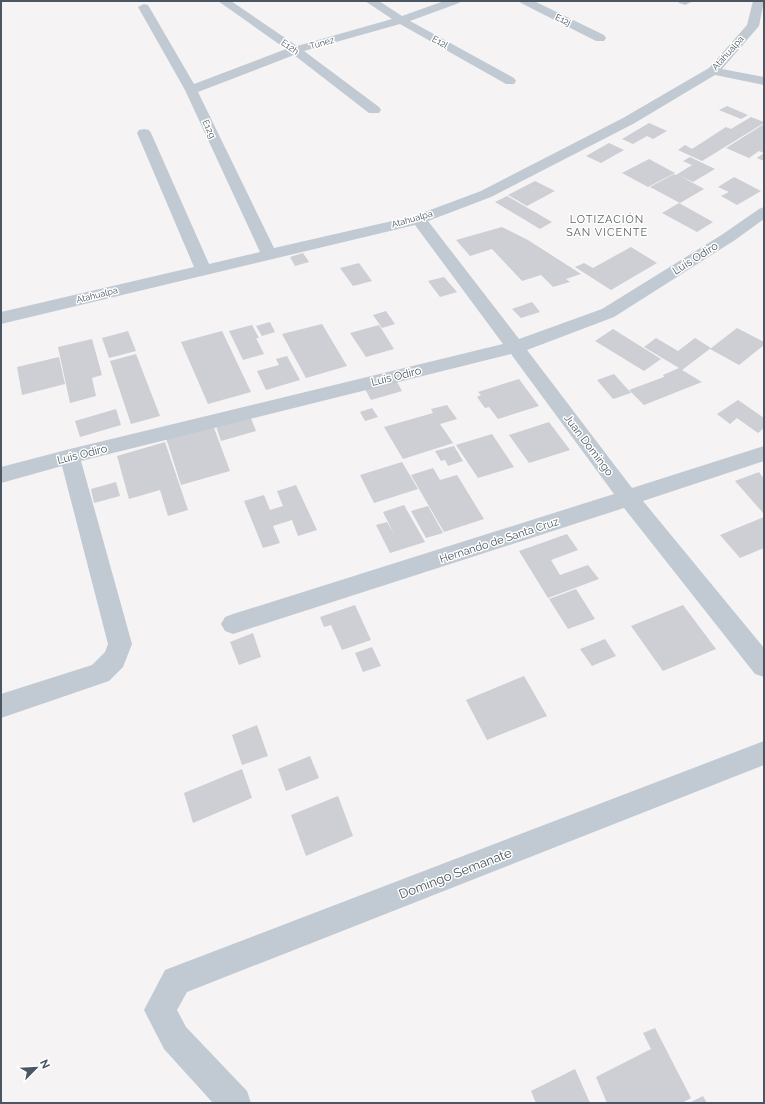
<svg xmlns="http://www.w3.org/2000/svg" width="765" height="1104" viewBox="0 0 765 1104" font-family="Raleway,sans-serif">
<rect width="100%" height="100%" fill="#f5f3f3"/>
<g fill="#cdcfd5">
<polygon points="727,106 748,115 741,119 719,110"/>
<polygon points="751,117 764,122 764,123 702,161 678,150 685,145 692,149 726,127 731,129"/>
<polygon points="649,123 667,131 653,139 647,136 633,144 622,139"/>
<polygon points="764,124 764,161 757,158 764,153 759,151 749,158 726,148"/>
<polygon points="609,143 624,150 601,163 586,156"/>
<polygon points="690,157 715,169 693,182 680,176 704,189 680,203 650,187 674,174 676,175 692,165 683,161"/>
<polygon points="649,159 675,173 648,187 622,173"/>
<polygon points="734,177 761,191 737,205 721,196 729,192 718,187"/>
<polygon points="535,181 555,191 527,206 508,195"/>
<polygon points="507,196 552,222 540,229 495,202"/>
<polygon points="679,203 713,222 697,232 662,213"/>
<polygon points="502,227 528,240 581,274 566,279 570,282 553,287 541,275 522,281 492,249 470,256 456,240"/>
<polygon points="631,247 657,263 611,290 575,267 584,263 593,268"/>
<polygon points="303,253 309,262 295,266 290,257"/>
<polygon points="359,263 372,281 353,286 340,268"/>
<polygon points="444,277 457,292 440,297 428,281"/>
<polygon points="532,302 540,312 521,318 512,309"/>
<polygon points="386,311 395,324 382,328 373,315"/>
<polygon points="270,322 275,332 262,336 256,326"/>
<polygon points="322,324 347,366 306,378 282,334"/>
<polygon points="252,325 259,338 256,338 264,354 243,360 229,331"/>
<polygon points="379,325 394,349 366,357 350,333"/>
<polygon points="737,328 764,342 764,345 739,365 710,349"/>
<polygon points="613,329 661,359 644,371 595,341"/>
<polygon points="128,331 136,351 109,358 102,338"/>
<polygon points="222,331 251,392 208,404 181,342"/>
<polygon points="656,338 678,351 695,338 711,348 682,370 702,382 644,405 629,390 664,377 663,375 679,368 644,347"/>
<polygon points="92,339 102,375 92,378 96,396 70,403 58,347"/>
<polygon points="136,354 160,416 131,424 110,361"/>
<polygon points="287,356 300,380 266,390 257,371 279,365 276,359"/>
<polygon points="59,357 65,384 22,395 17,367"/>
<polygon points="614,374 631,393 613,399 597,380"/>
<polygon points="519,379 539,406 498,419 489,407 485,408 477,397 481,395 478,392"/>
<polygon points="396,380 402,391 371,400 365,389"/>
<polygon points="738,400 764,418 764,428 758,433 737,418 730,424 717,414"/>
<polygon points="447,405 457,419 440,424 453,443 403,459 384,427 433,413 431,409"/>
<polygon points="372,408 378,417 365,421 360,412"/>
<polygon points="116,409 121,425 80,437 75,421"/>
<polygon points="250,416 256,431 221,441 216,426"/>
<polygon points="549,422 570,450 529,463 509,435"/>
<polygon points="213,425 230,471 181,485 166,438"/>
<polygon points="492,434 514,467 478,478 456,445"/>
<polygon points="165,442 188,510 168,516 160,490 129,499 117,456"/>
<polygon points="454,446 463,461 448,466 445,460 441,461 435,451"/>
<polygon points="402,462 418,489 374,503 360,475"/>
<polygon points="433,468 440,480 457,475 484,519 444,532 411,475"/>
<polygon points="759,472 764,479 764,514 735,481"/>
<polygon points="116,482 120,496 94,503 91,489"/>
<polygon points="296,485 317,530 298,536 292,520 273,526 280,543 263,548 244,501 264,495 270,510 283,506 277,491"/>
<polygon points="404,505 425,542 390,553 376,525 387,522 394,534 383,512"/>
<polygon points="428,506 443,533 426,538 411,511"/>
<polygon points="764,517 764,548 740,558 720,535"/>
<polygon points="567,534 578,550 551,560 560,575 588,565 599,579 548,598 519,551"/>
<polygon points="576,589 595,619 568,629 549,599"/>
<polygon points="355,605 371,640 342,650 331,625 324,627 320,617"/>
<polygon points="683,605 716,649 663,671 631,626"/>
<polygon points="253,633 261,657 239,665 230,642"/>
<polygon points="605,639 616,656 592,666 580,649"/>
<polygon points="372,647 381,666 363,672 355,653"/>
<polygon points="524,676 547,716 487,740 466,700"/>
<polygon points="257,725 268,756 242,765 232,735"/>
<polygon points="310,756 319,778 286,791 278,769"/>
<polygon points="242,769 252,798 193,823 184,793"/>
<polygon points="338,796 353,836 306,856 291,815"/>
<polygon points="655,1028 691,1098 682,1103 607,1103 596,1077 651,1049 643,1033"/>
<polygon points="575,1069 590,1103 536,1103 531,1091"/>
<polygon points="703,1096 707,1103 689,1103"/>
</g>
<g fill="none" stroke-linecap="round" stroke-linejoin="round">
<g fill="#c1cad2" fill-rule="evenodd">
<polygon points="218,1 231,1 297,46 392,19 365,1 379,1 402,16 444,1 461,1 459,3 410,21 514,78 516,81 514,84 506,84 400,24 304,51 379,107 381,110 379,113 369,113 294,55 198,92 274,248 414,216 481,191 623,118 709,68 747,25 753,1 764,1 759,26 722,69 764,77 764,85 715,75 633,124 491,197 428,221 519,339 602,309 723,234 759,209 764,207 764,219 735,240 614,317 527,350 632,488 764,446 764,461 643,501 764,648 764,677 755,674 624,508 233,634 225,631 221,624 225,617 233,614 614,494 511,354 81,461 132,644 123,667 109,681 1,718 1,694 92,665 105,652 108,644 62,466 1,483 1,467 70,449 503,344 415,225 1,324 1,312 194,267 137,133 139,130 144,129 149,130 151,133 209,264 260,252 185,90 138,7 144,4 148,5 194,84 286,49"/>
<polygon points="519,1 534,1 604,35 606,38 604,41 596,41 521,3"/>
<polygon points="677,1 690,1 691,2 685,5 679,3"/>
<polygon points="764,741 764,765 187,992 177,1010 186,1027 247,1091 251,1103 213,1103 164,1049 144,1010 165,970"/>
</g>
</g>
<g text-anchor="middle" stroke-width="3" stroke-linejoin="round" paint-order="stroke">
<g font-size="9" fill="#4a5661" stroke="#fff">
<text transform="translate(563 20) rotate(26)" y="3">E12j</text>
<text transform="translate(440 42) rotate(29)" y="3">E12l</text>
<text transform="translate(322 43) rotate(-16)" y="3">Tunez</text>
<text transform="translate(290 47) rotate(35)" y="3">E12h</text>
<text transform="translate(728 53) rotate(-48)" y="3">Atahualpa</text>
<text transform="translate(209 129) rotate(65)" y="3">E12g</text>
<text transform="translate(412 219) rotate(-16)" y="3">Atahualpa</text>
<text transform="translate(97 295) rotate(-14)" y="3">Atahualpa</text>
</g>
<g font-size="11" letter-spacing="1" fill="#5f6368" stroke="#fff">
<text x="607" y="223">LOTIZACIÓN<tspan x="607" dy="13">SAN VICENTE</tspan></text>
</g>
<g font-size="11" fill="#4a5661" stroke="#fff">
<text transform="translate(695 258) rotate(-32)" y="4">Luis Odiro</text>
<text transform="translate(396 376) rotate(-14)" y="4">Luis Odiro</text>
<text transform="translate(589 445) rotate(53)" y="4">Juan Domingo</text>
<text transform="translate(82 454) rotate(-14)" y="4">Luis Odiro</text>
<text transform="translate(499 540) rotate(-18)" y="4">Hernando de Santa Cruz</text>
</g>
<g font-size="13" fill="#4a5661" stroke="#fff">
<text transform="translate(455 873) rotate(-21)" y="5">Domingo Semanate</text>
</g>
</g>
<rect width="765" height="1104" fill="none" stroke="#4a5661" stroke-width="4"/>
<g transform="translate(36 1068) rotate(66)" stroke="#ffffff" stroke-width="3" paint-order="stroke">
<path d="M0-3L7 15L0 10L-7 15Z" fill="#4a5661"/>
<text y="-6" font-size="11" font-weight="bold" text-anchor="middle" fill="#4a5661">N</text>
</g>
</svg>
